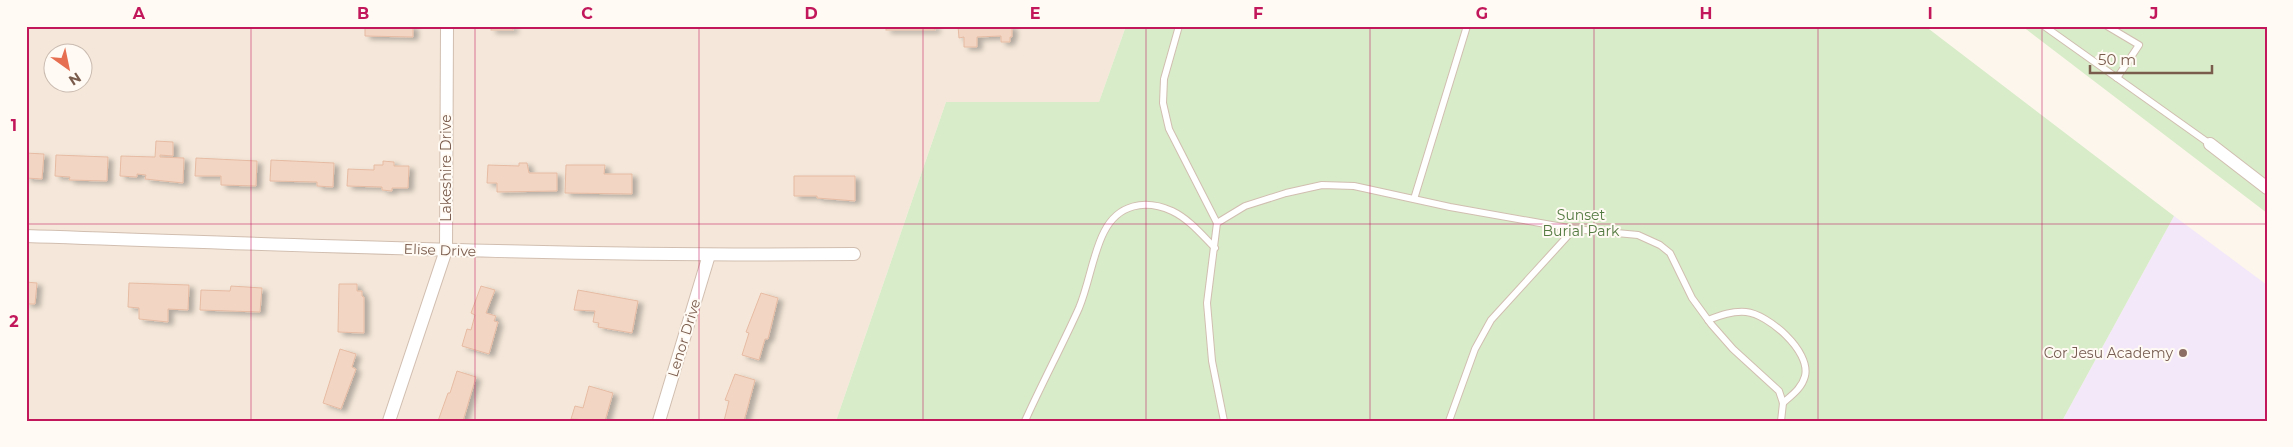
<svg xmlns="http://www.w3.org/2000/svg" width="2293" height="447" viewBox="0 0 2293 447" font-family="Montserrat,sans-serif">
<defs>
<filter id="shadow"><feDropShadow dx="5" dy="3" stdDeviation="2.5" flood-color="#0004"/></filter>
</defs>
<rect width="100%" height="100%" fill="#fdf6ec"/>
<path fill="#f5e8da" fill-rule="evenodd" d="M26 26H1126L1099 102H946L836 421H26ZM52 52H82V82H52Z"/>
<polygon fill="#f3e8fa" points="2174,216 2267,285 2267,421 2062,421"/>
<g fill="#d8ecc9">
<polygon points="1126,26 1925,26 2174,216 2062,421 836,421 946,102 1099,102"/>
<polygon points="2022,26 2267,26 2267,213"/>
</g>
<g fill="#f3d5c3" stroke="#e6bba3" filter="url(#shadow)">
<polygon points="365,26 413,26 413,37 365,36"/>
<rect x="491" y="26" width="22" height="4"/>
<rect x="886" y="26" width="49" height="4"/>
<polygon points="958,26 1012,26 1012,37 1010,37 1010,42 1001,42 1001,36 977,37 977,47 964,47 964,37 959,38"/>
<polygon points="156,141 173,142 173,156 160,155 160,157 184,158 183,183 145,179 146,175 137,174 137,177 120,176 121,156 155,157"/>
<polygon points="26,153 44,154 42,179 26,178"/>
<polygon points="56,155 108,157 107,181 69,180 70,177 55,176"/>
<polygon points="196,158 257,161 256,186 221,185 221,176 195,176"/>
<polygon points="271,160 334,163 333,187 317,186 317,182 270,181"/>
<polygon points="383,161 394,162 394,166 409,166 408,188 392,188 392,191 382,190 382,187 347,186 348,169 374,170 374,165 383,165"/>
<polygon points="519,163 527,163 529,173 557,173 557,191 497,192 497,183 487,183 488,165 519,166"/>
<polygon points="566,165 605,165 604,174 632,174 632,194 565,193"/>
<polygon points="794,176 855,176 855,201 817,198 817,196 794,196"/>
<polygon points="26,282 37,283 35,304 26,304"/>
<polygon points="129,283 189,285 188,310 168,309 168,322 139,319 139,308 128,307"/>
<polygon points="339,284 357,284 357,291 362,291 362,296 364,297 364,333 338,332"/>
<polygon points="231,286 262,288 260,312 200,310 201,290 230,291"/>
<polygon points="481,286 495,290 486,313 496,316 494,321 498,322 489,354 462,346 467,329 471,330 475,315 471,313"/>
<polygon points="578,290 638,301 632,333 598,327 599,323 593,322 595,311 574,310"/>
<polygon points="761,293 778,298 768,339 765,339 759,360 742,355 749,333 746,332"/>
<polygon points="340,349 356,354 352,367 356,369 341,409 323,403"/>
<polygon points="457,371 476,377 463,421 438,421 448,393 450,393"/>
<polygon points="735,374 755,380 744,421 724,421 729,401 725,400"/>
<polygon points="589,386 613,393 605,421 571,419 575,406 583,408"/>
</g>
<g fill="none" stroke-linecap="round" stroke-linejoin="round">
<g stroke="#d1beb0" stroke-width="8">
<g id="lane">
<polyline points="1179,26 1164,79 1163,103 1169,129 1217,223 1207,303 1212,361 1224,421"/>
<polyline points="2044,26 2210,144"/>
<polyline points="2107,26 2139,45 2117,78"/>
<polyline points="1414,199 1467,26"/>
<polyline points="1217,223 1245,206 1286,193 1322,185 1354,186 1450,207 1574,229 1638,235 1660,245 1670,253 1692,298 1711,324 1733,349 1779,391 1783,403 1781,421"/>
<path d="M1708 320C1721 315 1732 311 1746 312 1768 314 1811 351 1805 376 1802 388 1792 395 1783 403"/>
<path d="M1025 421C1042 383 1062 346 1079 308 1089 284 1093 253 1104 232 1118 204 1145 199 1172 211 1189 219 1202 235 1215 248"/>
<polyline points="1449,421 1475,349 1491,320 1574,229"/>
</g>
</g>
<g stroke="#d1beb0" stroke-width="14">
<g id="street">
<polyline points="2210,144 2267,188"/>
<path d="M26 236C302 245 578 257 854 254"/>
<polyline points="389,421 446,250 447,26"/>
<polyline points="659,421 709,255"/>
</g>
</g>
<use href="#lane" stroke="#fff" stroke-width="6"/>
<use href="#street" stroke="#fff" stroke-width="12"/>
</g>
<path fill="none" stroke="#c2185b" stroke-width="1" stroke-opacity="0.55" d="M251 26V421M475 26V421M699 26V421M923 26V421M1146 26V421M1370 26V421M1594 26V421M1818 26V421M2042 26V421M26 224H2267"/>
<circle fill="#8d6e63" stroke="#fffaf3" stroke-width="2" cx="2183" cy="353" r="5"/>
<g text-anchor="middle" stroke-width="4" stroke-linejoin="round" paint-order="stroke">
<g font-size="14" fill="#7a5c4d" stroke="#fffaf3">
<text transform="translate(446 168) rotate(-90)" y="5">Lakeshire Drive</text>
<text transform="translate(440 250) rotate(2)" y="5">Elise Drive</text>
<text transform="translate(684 338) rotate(-73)" y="5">Lenor Drive</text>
</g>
<g font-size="14" fill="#537a41" stroke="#fffaf3">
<text x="1581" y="220">Sunset<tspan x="1581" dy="16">Burial Park</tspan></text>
</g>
<g font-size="14" fill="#785e54" stroke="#fffaf3" text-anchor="end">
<text x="2173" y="358">Cor Jesu Academy</text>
</g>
</g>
<rect width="2293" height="447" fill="none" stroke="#fffaf3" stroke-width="55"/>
<g transform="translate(68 68) rotate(147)"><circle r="24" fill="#fffaf3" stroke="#cabbb1"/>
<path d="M0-4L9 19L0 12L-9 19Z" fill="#e76f51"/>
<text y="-8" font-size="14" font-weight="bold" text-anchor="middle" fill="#7a5c4d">N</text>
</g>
<path d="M2090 65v8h122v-8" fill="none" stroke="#7a5c4d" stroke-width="2.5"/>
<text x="2098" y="65" font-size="15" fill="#7a5c4d" stroke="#fffaf3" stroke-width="4" paint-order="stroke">50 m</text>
<rect x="28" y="28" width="2238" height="392" fill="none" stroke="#c2185b" stroke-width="2"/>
<g font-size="16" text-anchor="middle" font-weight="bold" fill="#c2185b">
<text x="139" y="19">A</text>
<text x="363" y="19">B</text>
<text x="587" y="19">C</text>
<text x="811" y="19">D</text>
<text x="1035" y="19">E</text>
<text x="1258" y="19">F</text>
<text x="1482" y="19">G</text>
<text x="1706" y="19">H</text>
<text x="1930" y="19">I</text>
<text x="2154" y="19">J</text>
<text x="14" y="131">1</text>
<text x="14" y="327">2</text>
</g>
</svg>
